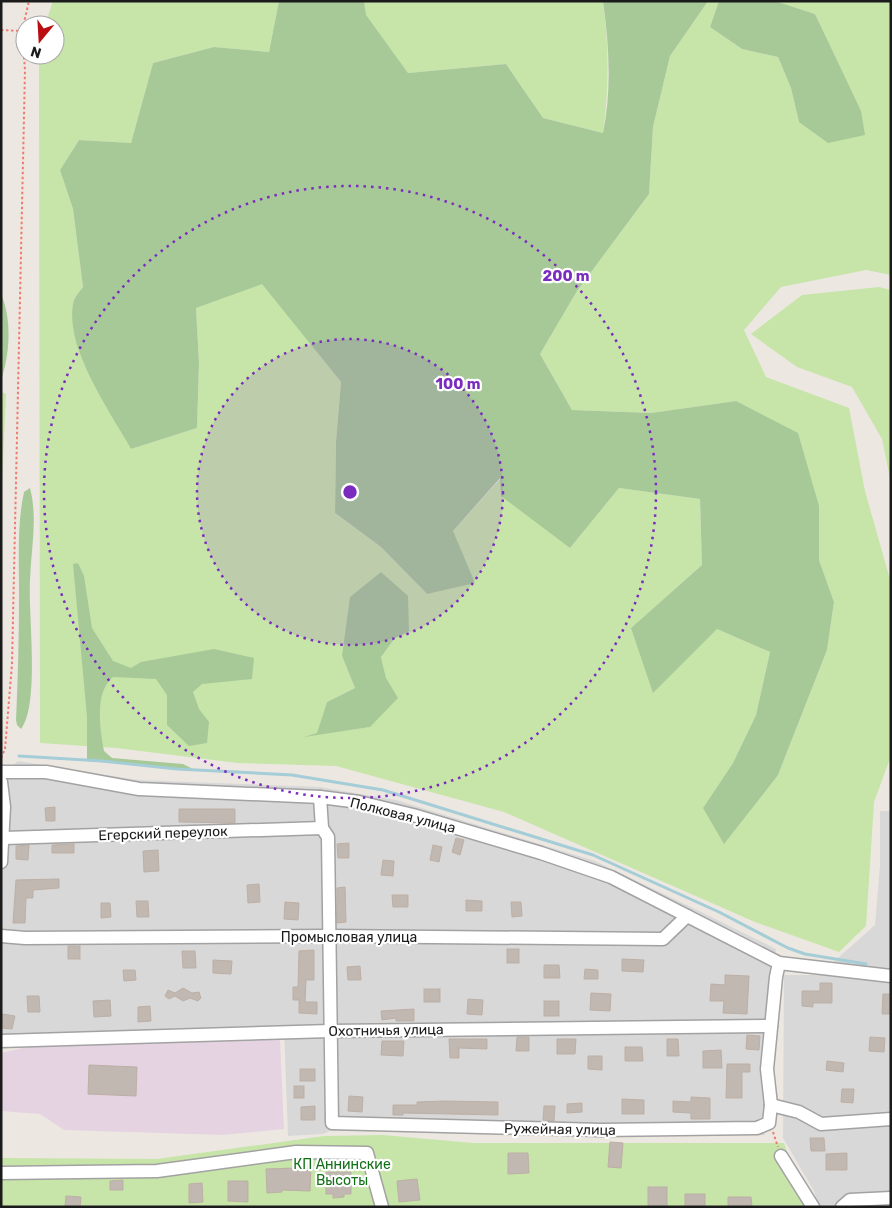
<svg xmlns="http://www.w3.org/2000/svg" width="892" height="1208" viewBox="0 0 892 1208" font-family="Rubik,sans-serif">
<rect width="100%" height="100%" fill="#ece8e1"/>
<g fill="#d9d8d8">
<polygon points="18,761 138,780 320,787 396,800 595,861 693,908 776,949 769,1017 765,1135 330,1131 323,1134 288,1136 284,1029 236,1032 1,1035 1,775"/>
<polygon points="880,811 891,811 891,1207 819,1207 814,1191 783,1138 784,975 819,975 875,925 880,865"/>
</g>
<polygon fill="#e5d3e2" points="280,1040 284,1129 223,1135 64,1130 40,1114 1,1111 1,1053 48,1042"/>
<g fill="#c7e4a9" fill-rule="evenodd">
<path d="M53 1H279L269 52 214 47 153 63 131 143 79 140 60 170 73 209 83 287 74 299 83 362 131 449 197 428 199 363 196 308 262 283 341 382 336 441 335 513 381 547 427 594 453 531 501 478 570 548 619 488 700 499 702 565 631 628 717 629 770 652 756 715 733 763 703 808 778 775 827 650 834 602 819 560V506L736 401 651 413 572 410 540 354 577 291 649 194 653 127 670 56 707 2 719 1 710 27 742 49 778 57 791 88 799 122 847 83 815 14 775 1H891V275L866 270 781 287 744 330 766 377 849 408 865 491 891 583V756L874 802 866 926 839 952 755 922 504 812 336 766 238 763 116 748 40 743 39 55H55V25H45ZM395 638 381 657 386 678 370 727 313 735 317 734 327 702 355 688 342 656Z"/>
<path d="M364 1H603C609 46 609 89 603 133L543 118 506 64 408 73 365 15Z"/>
<polygon points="879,287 891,290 891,483 882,439 852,387 797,367 751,334 802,295"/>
<polygon points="1,392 6,394 1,505"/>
<polygon points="383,1135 473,1143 784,1143 806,1207 1,1207 1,1158 157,1159 324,1136"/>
</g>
<g fill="#a7c998">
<path d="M279 1H364L366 15 408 73 506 64 543 118 603 133C612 90 609 44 603 1H708L670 56 653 127 649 194 577 291 540 354 572 410 651 413 736 401 798 433 819 506V560L834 602 827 650 778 775 724 844 703 808 733 763 756 715 770 652 717 629 653 693 631 628 702 565 700 499 619 488 570 548 501 496 500 478 453 531 475 583 427 594 381 547 335 513 336 441 341 382 262 284 196 308 199 363 197 428 131 449C110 411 62 345 74 300 76 295 80 291 83 287L73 209 60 170 79 140 131 143 153 63 214 47 269 52Z"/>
<polygon points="719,1 775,1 815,14 861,111 865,135 828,143 799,122 791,88 778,57 742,49 710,27"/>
<path d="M1 294C12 319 10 354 1 380Z"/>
<path d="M30 488C38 519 31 549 30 580 28 614 40 704 21 729L17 725 16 720C18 677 19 635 19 592 19 560 17 524 24 492Z"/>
<path d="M78 563 84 576 92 628 113 661 131 668 141 662 214 649 254 658 252 679 202 684 193 692 199 709 209 722 207 743 189 746 167 725V695L156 679 113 677C94 692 100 730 104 751L112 758 183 764 195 770 87 761V717L73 564Z"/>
<polygon points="381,572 408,596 409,631 395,638 381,657 386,678 398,698 370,727 304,737 317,733 327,702 355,688 342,656 350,597"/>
</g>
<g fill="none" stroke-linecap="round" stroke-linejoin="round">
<polyline stroke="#a4cdd7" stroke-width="3" points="19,756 102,761 177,769 292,775 383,790 593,855 719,912 788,948 805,954 866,964"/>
</g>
<g fill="#c0b8b1" stroke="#bdafa5">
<polygon points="55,807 55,821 46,821 45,808"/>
<polygon points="179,809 235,809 235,823 179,822"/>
<polygon points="456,838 464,840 460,855 452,852"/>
<polygon points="349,843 349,858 338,858 337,844"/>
<polygon points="74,844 74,853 52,853 52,845"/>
<polygon points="29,845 28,860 16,859 16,846"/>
<polygon points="433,845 442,847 439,862 430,860"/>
<polygon points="158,850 159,871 144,872 143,851"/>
<polygon points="383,860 394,861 393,876 381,875"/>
<polygon points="59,879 59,888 33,890 33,898 26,898 25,923 13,923 16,880"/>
<polygon points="259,884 260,902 248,903 247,885"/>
<polygon points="345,887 346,922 337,923 337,888"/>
<polygon points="392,895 408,895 408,907 393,907"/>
<polygon points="466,900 482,901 482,911 466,911"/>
<polygon points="136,901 148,901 149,917 137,917"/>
<polygon points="285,902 299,903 298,920 284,919"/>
<polygon points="511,902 521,902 522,916 512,917"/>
<polygon points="101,903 110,903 111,917 101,918"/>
<rect x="68" y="946" width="12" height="13"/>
<rect x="507" y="949" width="12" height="14"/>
<polygon points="314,950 314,980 306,980 305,1002 317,1002 317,1014 299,1013 299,1000 293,1000 293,987 298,987 299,951"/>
<polygon points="182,951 195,951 196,968 183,968"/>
<polygon points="622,959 644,960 643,972 622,971"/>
<polygon points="213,960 232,961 231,974 213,973"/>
<polygon points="544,965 559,965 560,978 544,978"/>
<polygon points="360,966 361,980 348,980 347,967"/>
<polygon points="585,969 598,970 598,979 584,979"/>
<polygon points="123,970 135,970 136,980 124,981"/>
<polygon points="725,975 749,976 747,1014 723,1013 724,1001 710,1001 711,984 725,985"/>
<polygon points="820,983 832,983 832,1003 813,1003 813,1007 802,1006 802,991 820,991"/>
<polygon points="183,988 192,993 199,992 201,998 198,1001 190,998 183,1001 175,996 169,999 165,996 168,990 175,993"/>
<rect x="424" y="989" width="16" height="13"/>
<polygon points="591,993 611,994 610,1011 590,1010"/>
<polygon points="883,994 891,994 891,1014 882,1014"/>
<polygon points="27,996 39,996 40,1012 28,1012"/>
<polygon points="468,999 483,1000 482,1015 467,1014"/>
<polygon points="110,1000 111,1016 94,1017 93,1001"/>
<rect x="544" y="1001" width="15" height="15"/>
<polygon points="150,1006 151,1021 138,1022 138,1007"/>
<polygon points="414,1009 414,1021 396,1021 396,1018 382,1020 381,1011"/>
<polygon points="2,1014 15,1016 12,1029 1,1028"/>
<polygon points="747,1035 760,1036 759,1050 746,1049"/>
<polygon points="517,1037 529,1037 529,1051 516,1051"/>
<polygon points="870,1037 885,1038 884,1052 869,1051"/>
<polygon points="449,1039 487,1039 487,1049 459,1048 459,1058 450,1058"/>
<polygon points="557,1039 576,1039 575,1054 557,1054"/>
<polygon points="667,1039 678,1039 679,1056 667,1056"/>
<polygon points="382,1041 404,1041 403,1056 381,1055"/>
<polygon points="625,1047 642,1047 643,1061 625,1061"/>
<polygon points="721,1050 722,1068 703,1068 703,1051"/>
<polygon points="588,1056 602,1056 602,1070 588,1069"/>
<polygon points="827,1061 844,1063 843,1072 826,1070"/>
<polygon points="727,1064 750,1064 750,1072 742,1072 742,1098 726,1098"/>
<polygon points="89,1065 137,1067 136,1096 88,1094"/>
<rect x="300" y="1069" width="15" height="12"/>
<rect x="294" y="1086" width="10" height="12"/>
<polygon points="842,1089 854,1089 853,1103 841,1102"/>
<polygon points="349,1096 363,1097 362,1112 348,1111"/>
<polygon points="691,1097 710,1098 710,1119 691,1119 691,1113 673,1112 673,1101 691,1102"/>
<polygon points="622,1099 644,1100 644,1114 622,1114"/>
<polygon points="445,1101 498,1102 498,1115 403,1113 403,1115 393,1115 393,1105 417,1105 417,1102"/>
<polygon points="582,1103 582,1112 567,1113 567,1104"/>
<polygon points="315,1106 315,1120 301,1120 301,1107"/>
<polygon points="544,1106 555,1106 554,1121 543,1120"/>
<polygon points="810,1138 824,1138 825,1151 811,1151"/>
<polygon points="610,1142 623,1143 621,1168 608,1167"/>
<polygon points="508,1153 528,1153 529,1173 508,1174"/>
<polygon points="847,1153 847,1170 826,1170 826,1154"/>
<polygon points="296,1164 311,1165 310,1191 282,1190 282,1192 267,1193 266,1169 295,1168"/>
<polygon points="326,1172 351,1172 351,1194 344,1194 344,1197 333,1198 333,1194 326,1194"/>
<polygon points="417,1179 420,1200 399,1202 397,1181"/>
<polygon points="123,1180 123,1190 110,1190 110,1181"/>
<polygon points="228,1181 248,1181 248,1202 228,1201"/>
<polygon points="202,1183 203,1202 189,1203 189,1184"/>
<rect x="648" y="1187" width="19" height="20"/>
<rect x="685" y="1194" width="20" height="13"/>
<polygon points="66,1196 81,1197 80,1207 65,1207"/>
<polygon points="728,1197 751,1197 752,1207 728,1207"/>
</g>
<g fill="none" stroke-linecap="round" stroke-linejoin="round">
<g stroke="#a2a2a2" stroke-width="15">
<g id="minor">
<polyline points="1,772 46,772 139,789 320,797 359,802 413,815 541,853 611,877 779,963 891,976"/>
<polyline points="1,782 4,807 1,862"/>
<polyline points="320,797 322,828 328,837 332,1123 601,1130 757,1128 769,1123 771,1105 767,1069 776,977 779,963"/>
<polyline points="4,838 322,828"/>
<polyline points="1,936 25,938 329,936 663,939 687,916"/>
<polyline points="1,1041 330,1031 771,1026"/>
<polyline points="771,1105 799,1112 821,1124 891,1119"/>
<polyline points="781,1156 813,1207"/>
<polyline points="1,1173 157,1171 296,1152 367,1153 382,1207"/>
<polyline points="842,1207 850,1200 891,1198"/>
</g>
</g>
<g stroke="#f07a6e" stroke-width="2" stroke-dasharray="2.5 2.5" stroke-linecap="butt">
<polyline points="1,30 21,31"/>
<polyline points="1,758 5,749 12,664 25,70 22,31 29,1"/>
<polyline points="773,1132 778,1147"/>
</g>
<use href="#minor" stroke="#fff" stroke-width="12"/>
</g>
<circle cx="350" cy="492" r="153" fill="#7b2cbf" fill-opacity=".12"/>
<g fill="none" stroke="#7b2cbf" stroke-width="2.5" stroke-dasharray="2.5 5">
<circle cx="350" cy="492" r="153"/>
<circle cx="350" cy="492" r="306"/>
</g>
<g text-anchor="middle" stroke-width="4.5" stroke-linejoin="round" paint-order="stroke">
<g font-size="14" fill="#1b1b1b" stroke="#fff">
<text transform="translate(403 815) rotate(14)" y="5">Полковая улица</text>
<text transform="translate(163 833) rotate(-2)" y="5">Егерский переулок</text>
<text x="349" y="942">Промысловая улица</text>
<text transform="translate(386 1030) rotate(-1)" y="5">Охотничья улица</text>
<text transform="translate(560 1129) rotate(1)" y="5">Ружейная улица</text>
</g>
<g font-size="14" fill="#127118" stroke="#fff">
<text x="342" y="1169">КП Аннинские<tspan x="342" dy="16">Высоты</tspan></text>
</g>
</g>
<circle cx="350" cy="492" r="8" fill="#7b2cbf" stroke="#fff" stroke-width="2.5"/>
<g font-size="15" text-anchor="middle" font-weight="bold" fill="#7b2cbf" stroke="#fff" stroke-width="4.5" stroke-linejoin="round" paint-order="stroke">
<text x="566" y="281">200 m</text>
<text x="458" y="389">100 m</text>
</g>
<rect width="892" height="1208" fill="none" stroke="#1b1b1b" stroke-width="5"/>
<g transform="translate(40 40) rotate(198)"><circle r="24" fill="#ffffff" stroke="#a4a4a4"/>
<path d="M0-4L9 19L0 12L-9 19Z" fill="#ba0d0f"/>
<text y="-8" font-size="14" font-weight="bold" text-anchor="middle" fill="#1b1b1b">N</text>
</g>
</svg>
